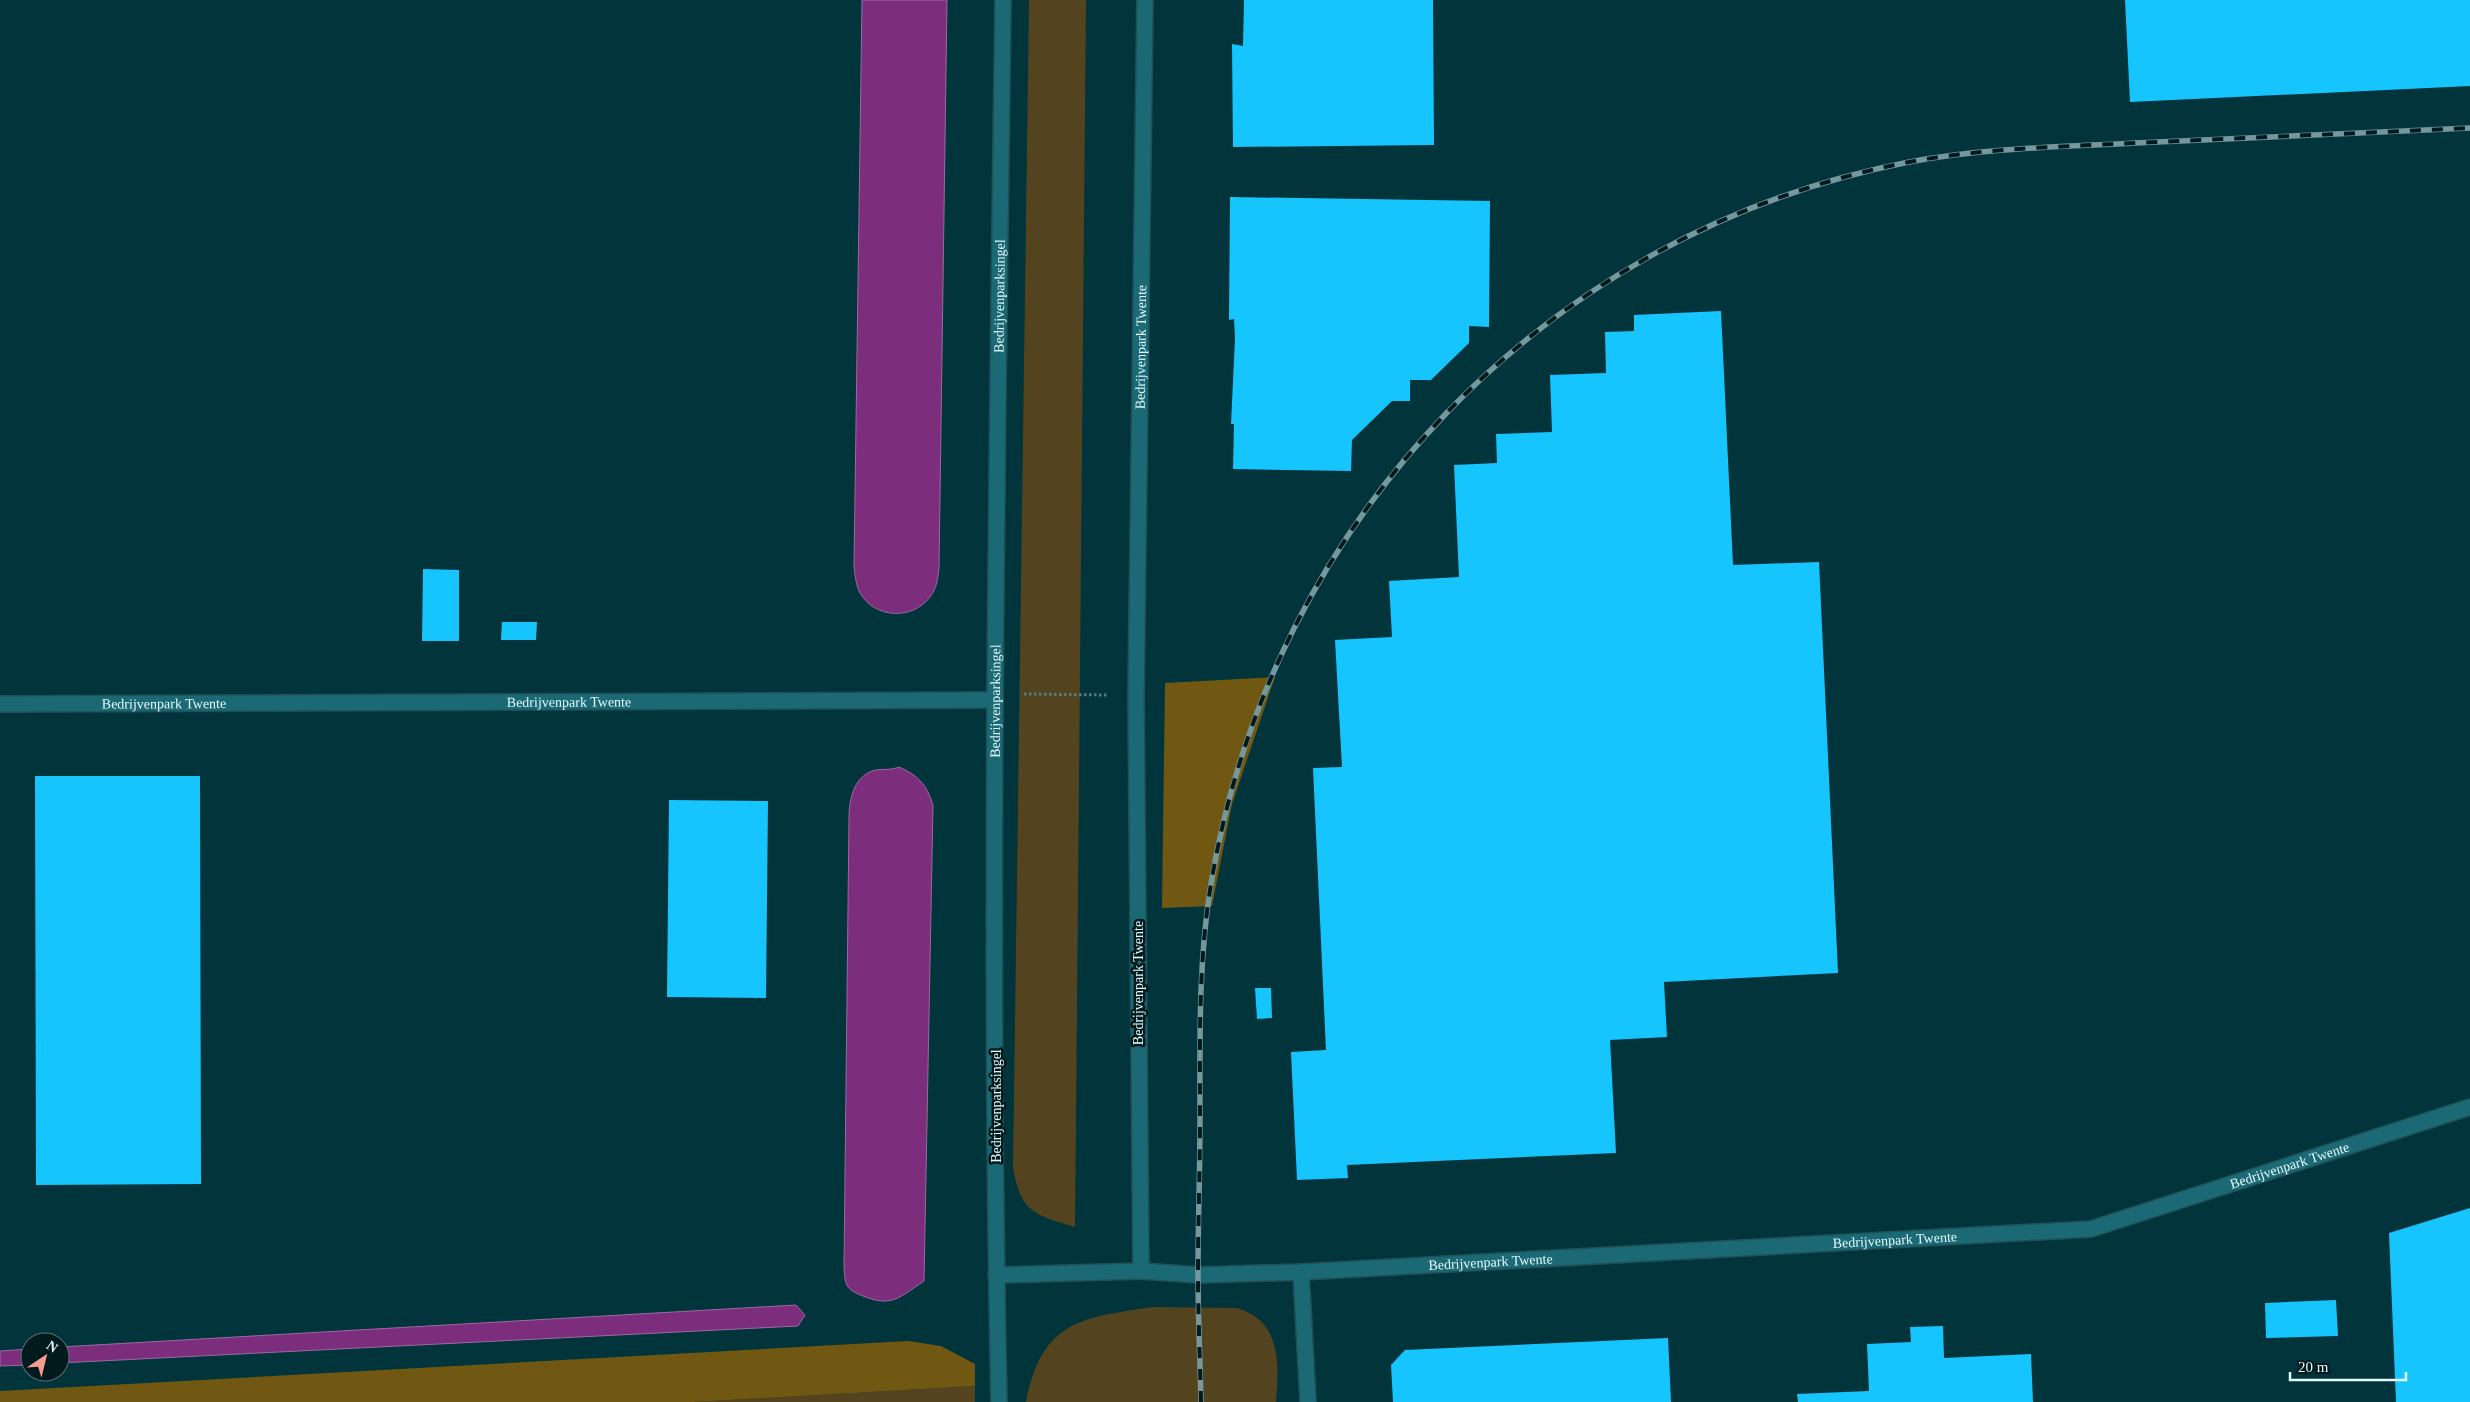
<svg xmlns="http://www.w3.org/2000/svg" width="2470" height="1402" viewBox="0 0 2470 1402" font-family="Georgia,serif">
<rect width="100%" height="100%" fill="#01343b"/>
<g fill="#53441f">
<path d="M1029 0H1086L1075 1227C1034 1214 1021 1213 1013 1168Z"/>
<path d="M1152 1307 1237 1308C1282 1321 1279 1365 1276 1402H1026C1042 1321 1080 1318 1152 1307Z"/>
<polygon points="975,1386 975,1402 694,1402"/>
</g>
<g fill="#705813">
<polygon points="1275,677 1232,804 1212,906 1162,908 1165,683"/>
<polygon points="908,1341 941,1346 975,1364 975,1386 694,1402 0,1402 0,1391"/>
</g>
<g fill="#7c2d7b" stroke="#9b6aa2">
<path d="M862 0H947L939 568C938 578 937 588 930 597 913 620 875 619 860 593 856 585 855 576 854 566Z"/>
<path d="M899 767C918 775 927 785 933 805L924 1281C900 1297 892 1308 863 1296 845 1289 845 1285 844 1266L849 818C849 801 853 778 872 771 881 768 890 771 899 767Z"/>
<polygon points="796,1305 805,1315 798,1326 60,1363 60,1347"/>
<polygon points="30,1349 30,1365 0,1366 0,1351"/>
</g>
<g fill="#16c5fd">
<polygon points="1244,0 1433,0 1434,145 1233,147 1232,44 1243,46"/>
<polygon points="2125,0 2470,0 2470,86 2130,102"/>
<polygon points="1230,197 1490,201 1489,327 1469,326 1469,343 1431,380 1410,380 1410,401 1392,401 1352,440 1351,471 1233,469 1234,424 1231,424 1235,338 1234,319 1229,320"/>
<polygon points="1721,311 1733,565 1819,562 1838,973 1664,982 1667,1037 1610,1040 1616,1153 1347,1165 1348,1178 1297,1180 1291,1052 1326,1050 1313,768 1342,767 1335,640 1392,637 1389,581 1459,577 1454,465 1497,463 1496,434 1552,432 1550,375 1606,373 1605,332 1634,331 1634,315"/>
<polygon points="423,569 459,570 459,641 422,641"/>
<polygon points="502,622 537,622 536,640 501,640"/>
<polygon points="35,776 200,776 201,1184 36,1185"/>
<polygon points="669,800 768,801 766,998 667,997"/>
<polygon points="1255,988 1271,988 1272,1018 1257,1019"/>
<polygon points="2470,1208 2470,1402 2396,1402 2389,1233"/>
<polygon points="2336,1300 2338,1336 2266,1338 2265,1303"/>
<polygon points="1943,1326 1944,1358 2031,1354 2033,1402 1798,1402 1797,1394 1869,1391 1867,1344 1911,1342 1910,1327"/>
<polygon points="1668,1338 1671,1402 1393,1402 1391,1365 1405,1350"/>
</g>
<g fill="none" stroke-linecap="round" stroke-linejoin="round">
<g stroke="#205056" stroke-width="18">
<g id="minor">
<path id="s1" d="M0 704 994 700"/>
<path id="s2" d="M1141 1271 1136 696 1145 0"/>
<polyline points="1301,1272 1308,1402"/>
<path id="s3" d="M996 1275 1141 1271 1198 1275 1301 1272 2091 1229 2470 1107"/>
<path id="s4" d="M999 1402C989 935 997 467 1003 0"/>
</g>
</g>
<polyline stroke="#537c82" stroke-width="3" stroke-dasharray="2.5 2.5" stroke-linecap="butt" points="1024,694 1107,695"/>
<use href="#minor" stroke="#1a6974" stroke-width="15"/>
<g stroke="#74989e" stroke-width="5.5">
<path id="rail" d="M1201 1402C1200 1359 1198 1316 1198 1272 1198 1222 1200 1172 1200 1121 1200 1043 1198 962 1211 884 1271 520 1547 232 1909 162 1984 148 2060 147 2135 143 2247 138 2358 133 2470 128"/>
</g>
<use href="#rail" stroke="#001a1e" stroke-width="4" stroke-dasharray="11" stroke-linecap="butt"/>
</g>
<g text-anchor="middle" stroke-width="5" stroke-linejoin="round" paint-order="stroke">
<g font-size="14" fill="#e2f9fd" stroke="#001a1e">
<text dy="5" stroke="none"><textPath href="#s4" startOffset="1106">Bedrijvenparksingel</textPath></text>
<text dy="5" stroke="none"><textPath href="#s2" startOffset="924">Bedrijvenpark Twente</textPath></text>
<text dy="5" stroke="none"><textPath href="#s4" startOffset="701">Bedrijvenparksingel</textPath></text>
<text dy="5" stroke="none"><textPath href="#s1" startOffset="569">Bedrijvenpark Twente</textPath></text>
<text dy="5" stroke="none"><textPath href="#s1" startOffset="164">Bedrijvenpark Twente</textPath></text>
<text transform="translate(1138 983) rotate(-90)" y="5">Bedrijvenpark Twente</text>
<text transform="translate(996 1106) rotate(-90)" y="5">Bedrijvenparksingel</text>
<text dy="5" stroke="none"><textPath href="#s3" startOffset="1305">Bedrijvenpark Twente</textPath></text>
<text dy="5" stroke="none"><textPath href="#s3" startOffset="900">Bedrijvenpark Twente</textPath></text>
<text dy="5" stroke="none"><textPath href="#s3" startOffset="495">Bedrijvenpark Twente</textPath></text>
</g>
</g>
<g transform="translate(45 1357) rotate(35)"><circle r="24" fill="#001a1e" stroke="#5a7377"/>
<path d="M0-4L9 19L0 12L-9 19Z" fill="#f59c90"/>
<text y="-8" font-size="14" font-weight="bold" text-anchor="middle" fill="#e2f9fd">N</text>
</g>
<path d="M2290 1372v8h116v-8" fill="none" stroke="#e2f9fd" stroke-width="2.5"/>
<text x="2298" y="1372" font-size="15" fill="#e2f9fd" stroke="#001a1e" stroke-width="4" paint-order="stroke">20 m</text>
</svg>
